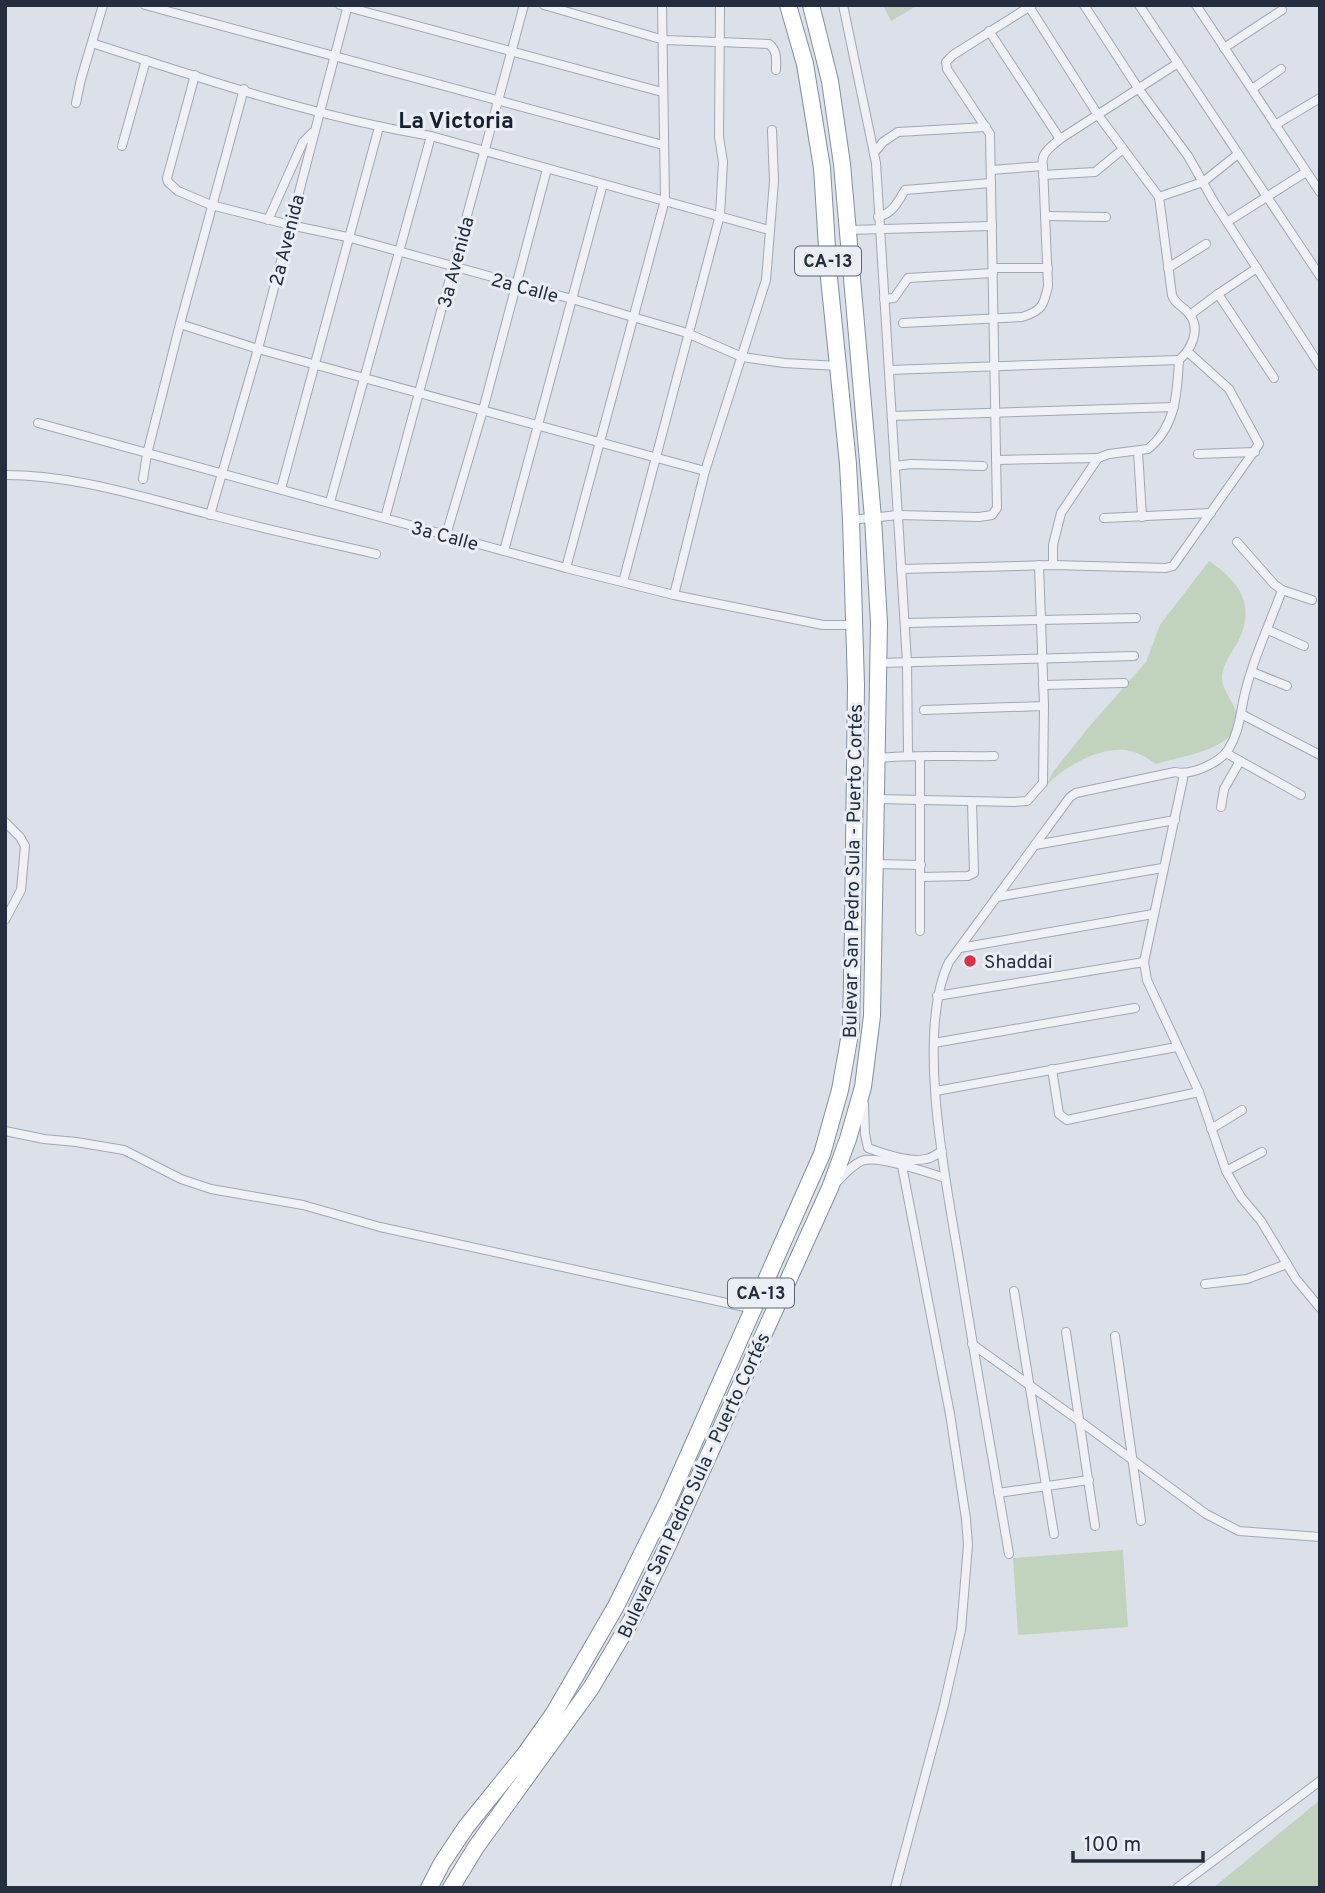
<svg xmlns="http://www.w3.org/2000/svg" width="1325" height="1893" viewBox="0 0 1325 1893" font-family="Overpass,sans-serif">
<rect width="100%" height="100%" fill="#dce0e8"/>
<g fill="#c1d3bc">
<polygon points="883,5 918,5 891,21"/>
<path d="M1209 561C1240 582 1256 605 1238 642 1232 652 1223 663 1222 676 1221 695 1246 711 1234 731 1222 751 1178 757 1156 764 1146 757 1138 752 1126 750 1099 747 1063 767 1046 786L1053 772 1088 728 1146 662 1160 625Z"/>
<polygon points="1123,1550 1128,1627 1018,1635 1013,1558"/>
<polygon points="1320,1800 1320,1888 1213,1888"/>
</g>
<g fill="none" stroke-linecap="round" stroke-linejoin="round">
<g stroke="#a1a7b2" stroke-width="10">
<g id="street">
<polyline points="145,5 663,145"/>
<polyline points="340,5 662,92"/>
<path d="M544 5 664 40 769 44C778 51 776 60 776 70"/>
<polyline points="843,5 876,163 907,662 908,755"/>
<path d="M1028 5 1098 115 1159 197 1172 295C1175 305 1184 306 1190 315 1201 330 1191 350 1179 360 1177 394 1176 426 1148 449L1109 454 1098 458 1061 513 1053 545V565"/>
<polyline points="1084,5 1138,88 1188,156 1214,202 1320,366"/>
<polyline points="1139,5 1320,276"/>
<polyline points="1196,5 1320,192"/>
<polyline points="989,31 1060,139"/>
<path d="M92 43C203 79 316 117 431 136L769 230"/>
<polyline points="1224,48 1282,10"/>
<polyline points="195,75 167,178 168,182 178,191 211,205 290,225 347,237 572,299 687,333 742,357 784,363 838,366"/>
<polyline points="1252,89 1281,69"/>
<polyline points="76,103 81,79 103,5"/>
<polyline points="1275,125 1320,98"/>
<polyline points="122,146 146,60"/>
<polyline points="874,153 883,142 898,132 986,127"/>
<path d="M991 170 1043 166C1040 153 1051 147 1060 139L1178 63"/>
<polyline points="1043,175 1095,172 1123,149"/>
<polyline points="1159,197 1203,182 1238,154"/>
<polyline points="1046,216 1106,217"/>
<path d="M878 217C893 213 898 202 905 190L991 183"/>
<polyline points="268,220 303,142 312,133"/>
<polyline points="1227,222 1306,172"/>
<polyline points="848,230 992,226"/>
<polyline points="993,268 1048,268"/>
<polyline points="1168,268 1206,244"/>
<polyline points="1257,268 1218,294 1274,378"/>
<polyline points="884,299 894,298 908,278 993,273"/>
<polyline points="1190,315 1218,294"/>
<path d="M903 323 1022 317C1042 311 1044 305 1048 286L1043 166"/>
<polyline points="180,324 258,349 705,471"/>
<polyline points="889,370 1179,360"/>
<polyline points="892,416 1174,407"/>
<polyline points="38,423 566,568 674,595 823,625 856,625"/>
<polyline points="1138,451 1142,517"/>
<polyline points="1198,454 1255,452"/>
<polyline points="996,460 1098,458"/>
<polyline points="895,466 911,464 983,466"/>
<path d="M5 475C76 475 141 497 209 514 264 529 320 541 376 554"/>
<polyline points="143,479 147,454 180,324 244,89"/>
<polyline points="281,489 379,127"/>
<polyline points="330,502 431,136"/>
<polyline points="210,515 258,349 348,5"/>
<polyline points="385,518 524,5"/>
<polyline points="1104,518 1211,513"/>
<polyline points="851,520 898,515 979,517 992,515 997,508 990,134 947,69 946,62 953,55 1032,5"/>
<polyline points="446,535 483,410 547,169"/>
<polyline points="1237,542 1274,584 1282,590 1312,600"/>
<polyline points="504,551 603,184"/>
<polyline points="566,568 665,200 662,5"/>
<polyline points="901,569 1053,565 1166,568 1173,566 1259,444 1229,389 1188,352"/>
<polyline points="623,582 720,215 723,162 719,137 720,5"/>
<polyline points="674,595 705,471 766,280 774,181 772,130"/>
<polyline points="905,623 1136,618"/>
<polyline points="1268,630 1304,646"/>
<polyline points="879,663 1134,656"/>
<polyline points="1252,672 1287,686"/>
<polyline points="1043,685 1124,683"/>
<polyline points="924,710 1044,706"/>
<polyline points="1243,715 1320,755"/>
<polyline points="1226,753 1301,795"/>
<polyline points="920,757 920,931"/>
<path d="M878 758C916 754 955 757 994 756"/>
<polyline points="1182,773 1183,779 1144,962 1147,980 1199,1092 1226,1171 1241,1197 1261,1221 1296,1279 1320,1308"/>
<polyline points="877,799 1014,802 1027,801 1043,783 1044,706 1039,565"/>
<polyline points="1221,807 1224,789 1240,761"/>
<polyline points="5,822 20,837 25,846 21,890 5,920"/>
<polyline points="1035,845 1175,820"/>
<polyline points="876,864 921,865"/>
<polyline points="921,877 968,876 974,873 972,802"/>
<polyline points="997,897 1162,868"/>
<polyline points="960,948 1153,914"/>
<polyline points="937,996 1144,962"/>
<polyline points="934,1043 1135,1008"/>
<polyline points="1052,1069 1059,1114 1067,1120 1199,1092"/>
<polyline points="936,1091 1177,1047"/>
<path d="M864 1104 865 1134 868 1148C884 1154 909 1163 926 1159 932 1158 937 1154 942 1151"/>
<polyline points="1211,1129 1242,1110"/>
<polyline points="5,1131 44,1139 76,1142 124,1150 181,1179 211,1189 303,1205 380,1227 754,1309"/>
<polyline points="1226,1171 1262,1152"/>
<path d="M835 1184C843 1176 854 1162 865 1160 883 1157 927 1172 945 1178"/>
<polyline points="1205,1284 1247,1279 1287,1264"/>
<polyline points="1014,1291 1054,1534"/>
<polyline points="1066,1332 1095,1526"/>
<polyline points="1115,1336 1141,1521"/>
<polyline points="972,1344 1081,1422 1206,1514 1239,1531 1320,1537"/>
<polyline points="998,1493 1089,1480"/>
<path d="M1009 1554C993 1460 976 1366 961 1272 948 1192 914 1035 949 962L1070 797 1076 793 1175 772C1191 776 1219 763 1228 750 1240 731 1240 713 1245 693 1253 658 1270 624 1282 590"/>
<polyline points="895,1888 944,1705 961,1630 968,1545 966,1519 950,1414 902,1166"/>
<polyline points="1177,1888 1320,1781"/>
</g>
</g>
<g stroke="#828da0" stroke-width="18">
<g id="highway">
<polyline points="429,1888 442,1863 466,1827 525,1754 554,1713 616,1606 668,1501 822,1154 840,1090 851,1028 853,929 856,685 851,520 848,464 829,278 822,168 805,64 788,5"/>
<polyline points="451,1888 476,1847 591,1688 632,1619 668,1545 830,1188 848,1139 863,1087 872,1016 879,623 873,518 842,164 830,81 811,5"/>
</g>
</g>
<use href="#street" stroke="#eff1f6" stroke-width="8"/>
<use href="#highway" stroke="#fff" stroke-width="16"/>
</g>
<circle fill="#dc3149" stroke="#ebeff5" stroke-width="2.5" cx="970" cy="961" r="7"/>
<g text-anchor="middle" stroke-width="6" stroke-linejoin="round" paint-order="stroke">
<g fill="#ebeff5" stroke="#606876" stroke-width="2">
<rect x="795" y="246.5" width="66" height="29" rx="5"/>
<rect x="728" y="1278.5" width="66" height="29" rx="5"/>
</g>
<g font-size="18" font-weight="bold" fill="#242e3f">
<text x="828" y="267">CA-13</text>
<text x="761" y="1299">CA-13</text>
</g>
<g font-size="19" fill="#242e3f" stroke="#ebeff5">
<text transform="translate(286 240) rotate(-76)" y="7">2a Avenida</text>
<text transform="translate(455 262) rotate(-75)" y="7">3a Avenida</text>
<text transform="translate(525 287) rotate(15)" y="7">2a Calle</text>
<text transform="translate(445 535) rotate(15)" y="7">3a Calle</text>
<text transform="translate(852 871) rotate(-89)" y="7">Bulevar San Pedro Sula - Puerto Cortés</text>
<text transform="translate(693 1485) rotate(-65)" y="7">Bulevar San Pedro Sula - Puerto Cortés</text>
</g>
<g font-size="19" fill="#242e3f" stroke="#ebeff5" text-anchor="start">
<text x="984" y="968">Shaddai</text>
</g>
<g font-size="23" font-weight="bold" fill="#171f30" stroke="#ebeff5">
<text x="456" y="128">La Victoria</text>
</g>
</g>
<rect width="1325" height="1893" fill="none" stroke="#242e3f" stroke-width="14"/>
<path d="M1073 1851v10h130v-10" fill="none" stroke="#242e3f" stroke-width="3.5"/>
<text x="1084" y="1851" font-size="21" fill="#242e3f" stroke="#ebeff5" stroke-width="5" paint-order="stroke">100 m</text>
</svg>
